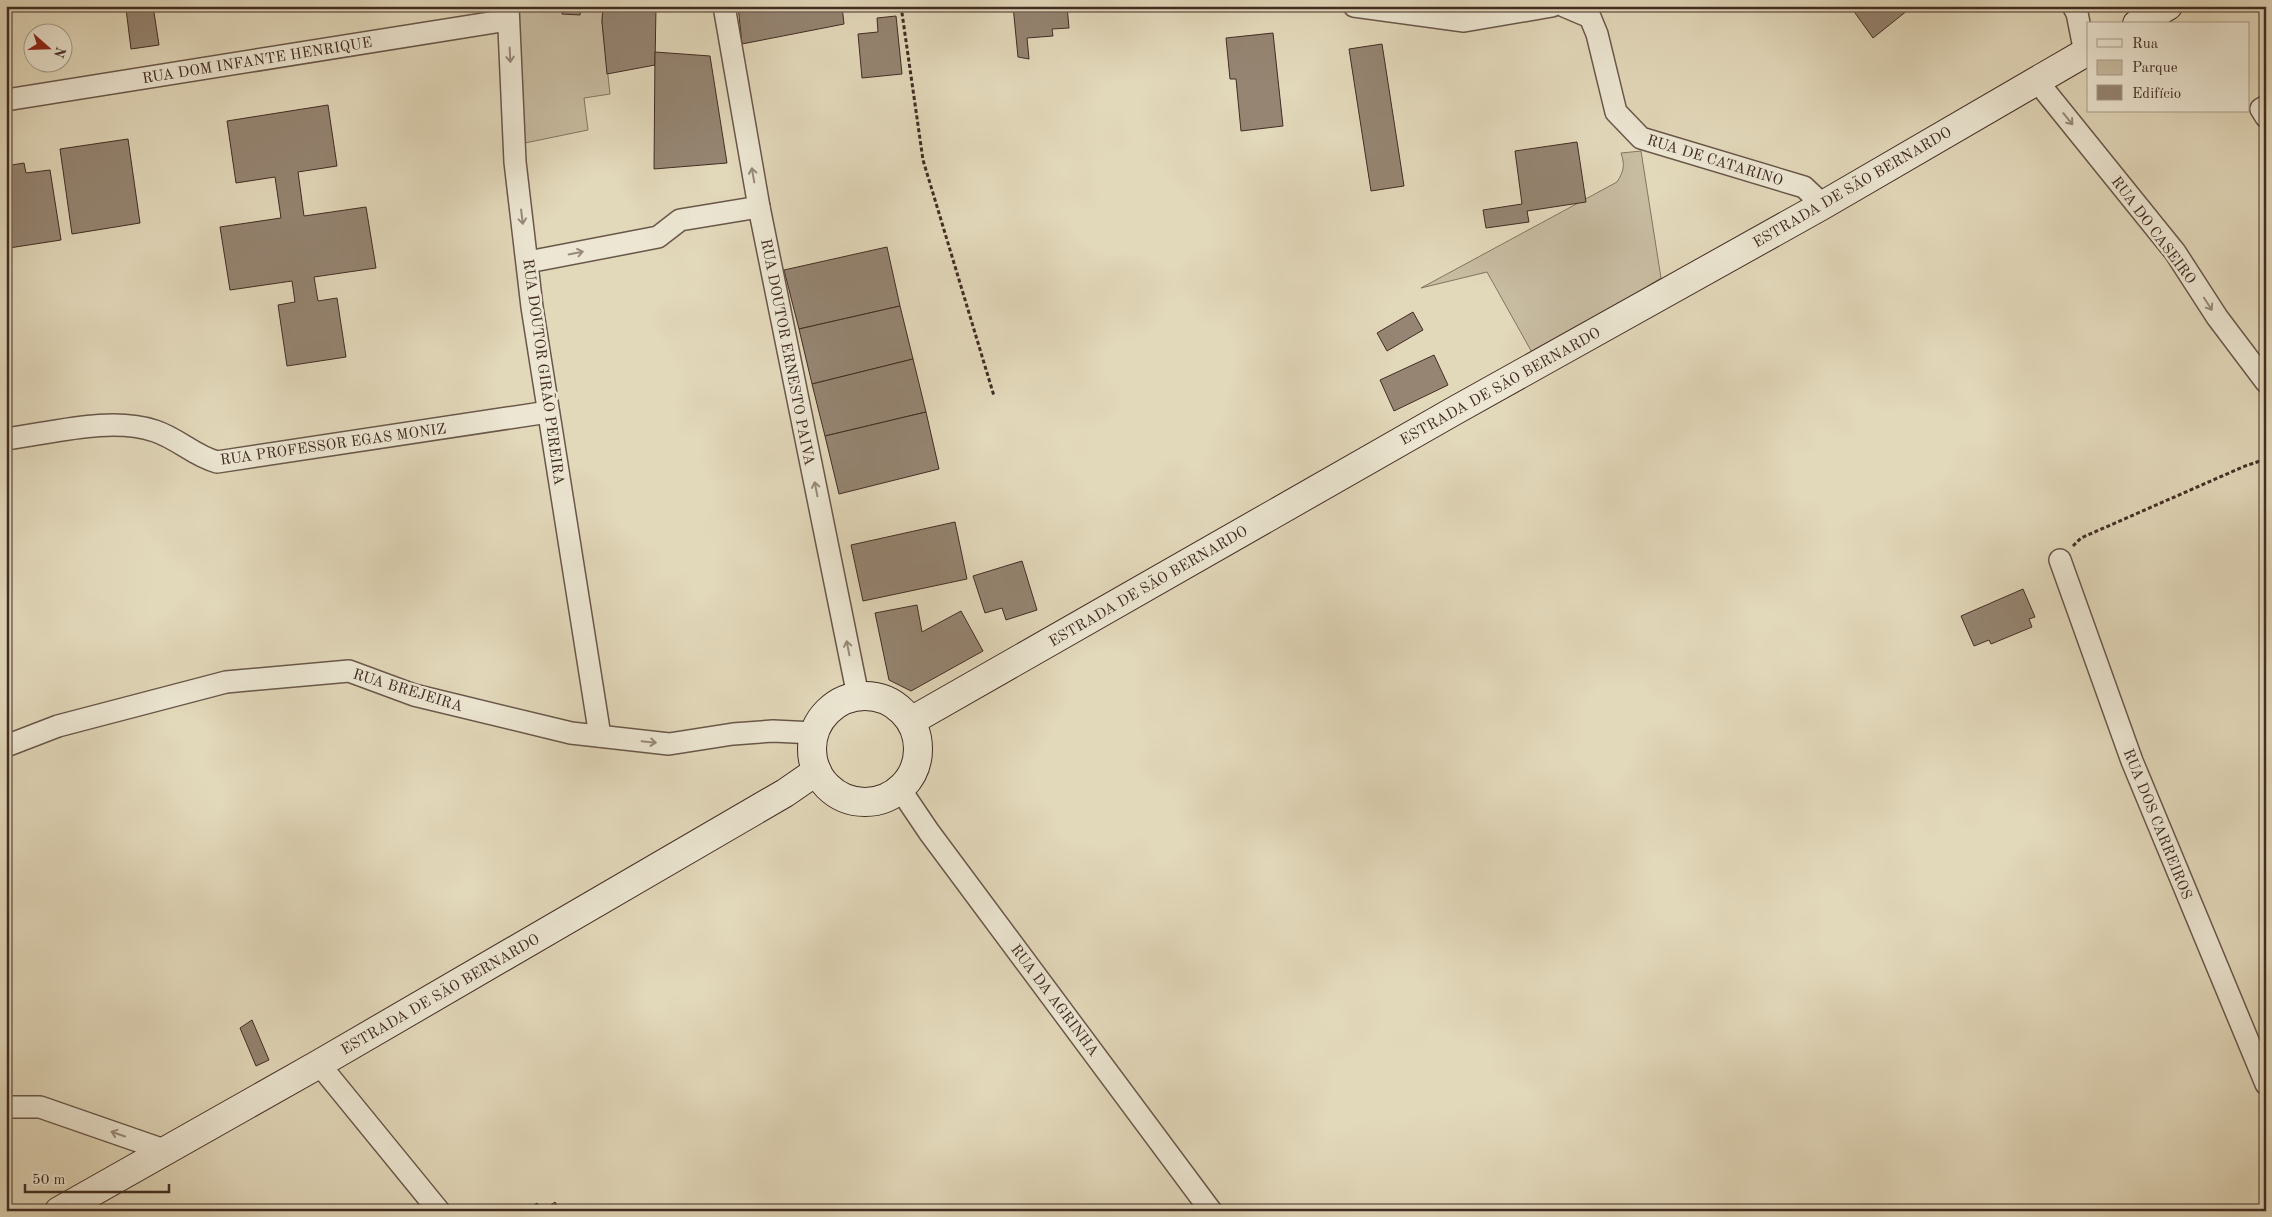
<svg xmlns="http://www.w3.org/2000/svg" width="2272" height="1217" viewBox="0 0 2272 1217" font-family="'Old Standard TT',serif">
<rect width="100%" height="100%" fill="#e2d8ba"/>
<filter id="stains"><feTurbulence type="fractalNoise" baseFrequency=".004" numOctaves="4"/><feColorMatrix values="0 0 0 0 .2 0 0 0 0 .09 0 0 0 0 .02 0 0 0 .5 -.17"/></filter>
<radialGradient id="worn" r=".72"><stop offset=".6" stop-color="#630" stop-opacity="0"/><stop offset="1" stop-color="#630" stop-opacity=".3"/></radialGradient>
<g fill="#c7bba0" stroke="#847462">
<polygon points="514,6 603,6 602,22 610,94 584,98 588,130 520,144"/>
<path d="M1641 151 1661 278 1534 356 1487 272 1421 288 1617 182C1624 171 1625 165 1621 153Z"/>
</g>
<g fill="#958572" stroke="#422c24">
<polygon points="143,6 153,6 159,45 131,49 126,9"/>
<polygon points="563,6 581,6 580,15 562,14"/>
<polygon points="603,6 656,6 655,65 607,74 602,22"/>
<polygon points="738,6 842,6 844,24 742,44"/>
<polygon points="1013,6 1067,6 1069,28 1052,29 1053,36 1027,38 1029,59 1018,57"/>
<polygon points="1850,6 1913,6 1873,38"/>
<polygon points="896,16 902,74 862,78 858,34 878,32 877,18"/>
<polygon points="1273,33 1283,126 1241,131 1236,79 1230,79 1226,38"/>
<polygon points="1382,44 1404,186 1371,191 1349,49"/>
<polygon points="655,52 710,56 727,163 654,169"/>
<polygon points="328,105 337,166 298,172 304,216 366,207 376,268 314,277 318,301 337,298 346,357 287,366 278,305 295,302 292,281 230,290 220,227 281,218 275,177 236,183 227,121"/>
<polygon points="128,139 140,223 72,234 60,149"/>
<polygon points="1577,142 1586,202 1527,211 1529,222 1486,228 1483,210 1522,204 1515,151"/>
<polygon points="24,163 26,173 50,170 61,240 9,248 6,238 6,166"/>
<polygon points="887,247 900,306 799,329 784,270"/>
<polygon points="900,306 913,359 812,384 799,329"/>
<polygon points="1413,312 1423,330 1387,351 1377,333"/>
<polygon points="1434,355 1448,385 1394,411 1380,380"/>
<polygon points="913,359 926,412 825,436 812,384"/>
<polygon points="926,412 939,469 839,494 825,436"/>
<polygon points="955,522 967,579 863,601 851,545"/>
<polygon points="1022,561 1037,610 1006,620 1002,608 985,613 973,576"/>
<polygon points="2023,589 2035,617 2029,619 2032,627 1991,644 1989,640 1974,646 1961,616"/>
<polygon points="917,605 922,632 961,611 983,651 911,691 889,680 875,613"/>
<polygon points="252,1020 269,1060 256,1066 240,1028"/>
<polygon points="555,1202 561,1211 543,1211"/>
<polygon points="537,1203 542,1211 526,1211"/>
</g>
<g fill="none" stroke-linecap="round" stroke-linejoin="round">
<g stroke="#6a574a" stroke-width="24">
<g id="minor">
<polyline points="508,6 515,162 532,307 600,736"/>
<polyline points="724,6 759,207 858,696"/>
<polyline points="1354,6 1464,21 1552,6"/>
<polyline points="1564,6 1590,17 1597,34 1616,112 1641,138 1804,187 1823,205"/>
<polyline points="2073,6 2077,13 2085,53"/>
<polyline points="2037,81 2175,252 2217,317 2266,382"/>
<polyline points="6,100 508,20"/>
<polyline points="2266,106 2261,109 2266,117"/>
<polyline points="528,262 658,237 680,220 759,207"/>
<path d="M6 439C52 433 111 416 155 431 179 439 194 456 217 462L548 412"/>
<polyline points="2060,560 2132,761 2266,1084"/>
<polyline points="6,746 58,726 226,682 349,671 414,695 571,733 669,744 733,734 773,731 815,733"/>
<polyline points="900,789 929,832 1211,1211"/>
<polyline points="319,1064 439,1211"/>
<polyline points="6,1107 40,1107 164,1150"/>
</g>
</g>
<g stroke="#422c24" stroke-width="30">
<g id="secondary">
<polyline points="2137,24 2168,6"/>
<circle cx="865" cy="749" r="53"/>
<polyline points="911,721 1454,411 1823,205 2088,51"/>
<polyline points="59,1211 319,1064 785,793 817,771"/>
</g>
</g>
<g stroke="#422c24" stroke-width="3" stroke-dasharray="4 2.5" stroke-linecap="butt">
<polyline points="901,6 923,160 994,396"/>
<polyline points="2073,546 2081,538 2245,466 2266,459"/>
</g>
<use href="#minor" stroke="#ece6d2" stroke-width="21"/>
<use href="#secondary" stroke="#ece6d2" stroke-width="28"/>
</g>
<defs><path id="oneway-shaft" d="M-6 0H5M1.5-3L5.5 0L1.5 3" fill="none" stroke-width="1.6" stroke-linecap="round" stroke-linejoin="round" transform="scale(1.25)"/></defs>
<g stroke="#97897b">
<use href="#oneway-shaft" transform="translate(510 55) rotate(87)"/>
<use href="#oneway-shaft" transform="translate(2068 119) rotate(51)"/>
<use href="#oneway-shaft" transform="translate(753 175) rotate(-100)"/>
<use href="#oneway-shaft" transform="translate(522 217) rotate(83)"/>
<use href="#oneway-shaft" transform="translate(576 253) rotate(-11)"/>
<use href="#oneway-shaft" transform="translate(2208 304) rotate(57)"/>
<use href="#oneway-shaft" transform="translate(816 489) rotate(-101)"/>
<use href="#oneway-shaft" transform="translate(848 648) rotate(-101)"/>
<use href="#oneway-shaft" transform="translate(649 742) rotate(6)"/>
<use href="#oneway-shaft" transform="translate(118 1134) rotate(-161)"/>
</g>
<g text-anchor="middle" stroke-width="5" stroke-linejoin="round" paint-order="stroke">
<g font-size="15" fill="#422c24" stroke="#ece6d2">
<text transform="translate(257 60) rotate(-9)" y="5">RUA DOM INFANTE HENRIQUE</text>
<text transform="translate(1715 160) rotate(17)" y="5">RUA DE CATARINO</text>
<text transform="translate(1852 187) rotate(-30)" y="5">ESTRADA DE SÃO BERNARDO</text>
<text transform="translate(2154 230) rotate(53)" y="5">RUA DO CASEIRO</text>
<text transform="translate(788 352) rotate(79)" y="5">RUA DOUTOR ERNESTO PAIVA</text>
<text transform="translate(544 372) rotate(82)" y="5">RUA DOUTOR GIRÃO PEREIRA</text>
<text transform="translate(1500 386) rotate(-29)" y="5">ESTRADA DE SÃO BERNARDO</text>
<text transform="translate(333 444) rotate(-8)" y="5">RUA PROFESSOR EGAS MONIZ</text>
<text transform="translate(1148 586) rotate(-30)" y="5">ESTRADA DE SÃO BERNARDO</text>
<text transform="translate(408 690) rotate(17)" y="5">RUA BREJEIRA</text>
<text transform="translate(2158 824) rotate(68)" y="5">RUA DOS CARREIROS</text>
<text transform="translate(440 994) rotate(-30)" y="5">ESTRADA DE SÃO BERNARDO</text>
<text transform="translate(1055 1000) rotate(53)" y="5">RUA DA AGRINHA</text>
</g>
</g>
<rect width="2272" height="1217" fill="none" stroke="#e2d8ba" stroke-width="25"/>
<rect x="8" y="8" width="2257" height="1202" fill="none" stroke="#422c24" stroke-width="2.5"/>
<rect x="12" y="12" width="2247" height="1192" fill="none" stroke="#422c24"/>
<rect x="2087" y="22" width="162" height="90" fill="#ece6d2" stroke="#a89c8c"/>
<rect x="2097" y="39" width="25" height="8" fill="#ece6d2" stroke="#a89c8c"/>
<text x="2132" y="48" font-size="15" fill="#422c24">Rua</text>
<rect x="2097" y="60" width="25" height="15" fill="#c7bba0" stroke="#a89c8c"/>
<text x="2132" y="72" font-size="15" fill="#422c24">Parque</text>
<rect x="2097" y="85" width="25" height="15" fill="#958572" stroke="#a89c8c"/>
<text x="2132" y="98" font-size="15" fill="#422c24">Edifício</text>
<g transform="translate(48 48) rotate(110)"><circle r="24" fill="#ece6d2" stroke="#a89c8c"/>
<path d="M0-4L9 19L0 12L-9 19Z" fill="#8f2418"/>
<text y="-8" font-size="14" font-weight="bold" text-anchor="middle" fill="#422c24">N</text>
</g>
<path d="M25 1184v8h144v-8" fill="none" stroke="#422c24" stroke-width="2.5"/>
<text x="32" y="1184" font-size="15" fill="#422c24" stroke="#ece6d2" stroke-width="4" paint-order="stroke">50 m</text>
<rect width="100%" height="100%" filter="url(#stains)"/>
<rect width="100%" height="100%" fill="url(#worn)"/>
</svg>
